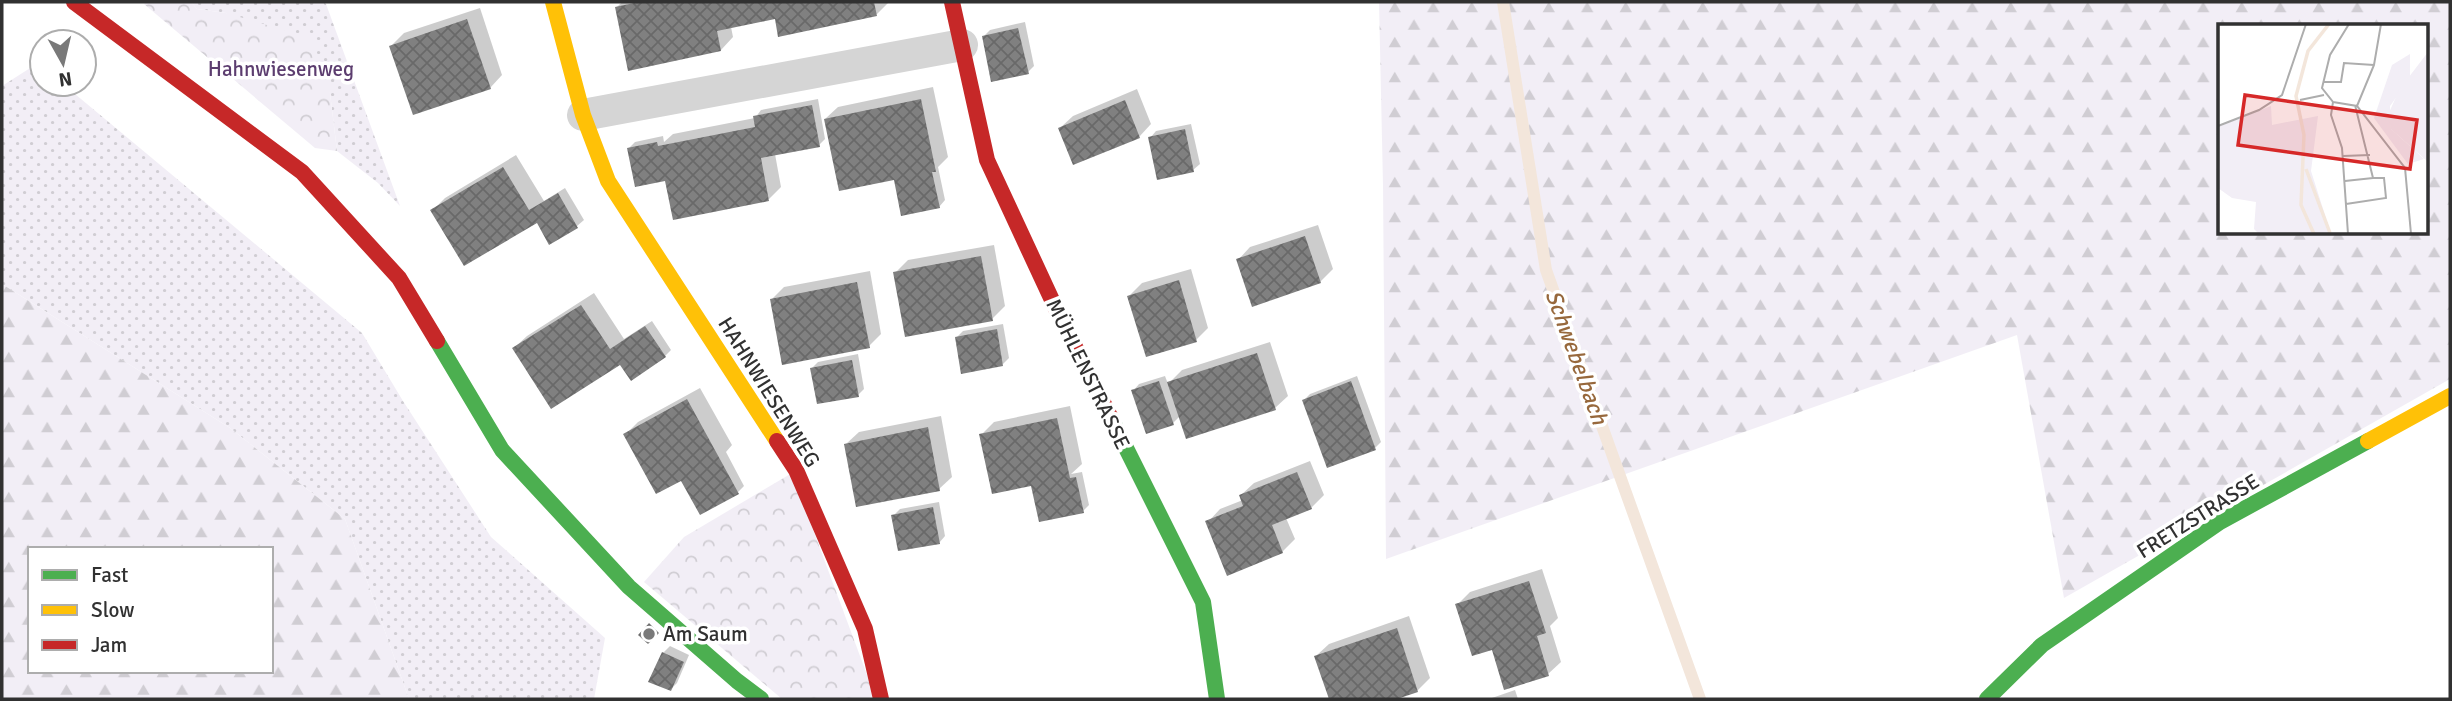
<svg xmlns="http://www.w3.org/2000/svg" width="2452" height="701" viewBox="0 0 2452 701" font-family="Signika,sans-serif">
<defs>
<pattern id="grass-dots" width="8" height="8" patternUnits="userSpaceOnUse" patternTransform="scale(1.75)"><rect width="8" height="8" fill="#f2eef6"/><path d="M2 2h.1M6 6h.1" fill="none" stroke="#d0cdd3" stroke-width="1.8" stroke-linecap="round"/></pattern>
<pattern id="forest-firs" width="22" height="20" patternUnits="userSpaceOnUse" patternTransform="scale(1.75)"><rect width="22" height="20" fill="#f2eef6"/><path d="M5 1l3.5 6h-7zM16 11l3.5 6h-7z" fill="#d0cdd3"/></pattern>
<pattern id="park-crowns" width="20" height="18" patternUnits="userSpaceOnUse" patternTransform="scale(1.75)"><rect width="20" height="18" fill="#f2eef6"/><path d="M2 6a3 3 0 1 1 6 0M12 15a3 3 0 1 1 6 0" fill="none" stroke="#d0cdd3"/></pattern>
<pattern id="building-cross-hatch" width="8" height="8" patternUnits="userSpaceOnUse" patternTransform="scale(1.75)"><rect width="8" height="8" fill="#808080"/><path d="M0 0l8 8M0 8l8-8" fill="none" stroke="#696969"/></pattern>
</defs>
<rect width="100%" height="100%" fill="#fff"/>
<g fill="url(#grass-dots)">
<polygon points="191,2 324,2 326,4 400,206 378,183 337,151 330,93 226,13 197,9"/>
<polygon points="38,63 42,67 42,84 63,84 362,333 403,401 491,537 605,638 594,699 409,699 345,519 230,428 2,284 2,86"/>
</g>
<g fill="url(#forest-firs)" fill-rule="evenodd">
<path d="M1379 2H2450V379L2064 598 2017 335 1386 559 1383 185ZM2219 26H2426V233H2219Z"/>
<path d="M2 284 230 428 345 519 409 699H2ZM30 549H271V671H30Z"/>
</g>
<g fill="url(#park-crowns)">
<polygon points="146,2 191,2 197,9 226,13 312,38 330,93 337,151 315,148 144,4"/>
<polygon points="792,473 876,699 782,699 644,582 684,537"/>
</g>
<g fill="#0003">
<polygon points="622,2 889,2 877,14 776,17 731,27 733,37 721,50 617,7"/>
<polygon points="480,8 502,75 490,88 391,46 404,33"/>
<polygon points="1025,22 1034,66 1028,72 983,37 990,30"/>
<polygon points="933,87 948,157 938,167 945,200 939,207 825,119 838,107"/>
<polygon points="1137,89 1151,124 1139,137 1060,128 1073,116"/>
<polygon points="818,99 825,139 819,145 775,154 781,187 769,199 666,179 629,148 635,142 663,136 664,142 673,134 755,118 761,110"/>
<polygon points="1191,124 1200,164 1193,170 1150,138 1156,131"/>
<polygon points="516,155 544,201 565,188 584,220 577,226 550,242 537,221 433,210 445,198"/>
<polygon points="1318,225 1333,269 1320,282 1238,260 1250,247"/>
<polygon points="994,245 1005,306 992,319 895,273 908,260"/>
<polygon points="1191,269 1208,328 1196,340 1129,296 1142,283"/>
<polygon points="870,271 881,334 869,346 771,300 784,287"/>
<polygon points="594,293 624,339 652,321 671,350 665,356 620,362 514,348 527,336"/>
<polygon points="1003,324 1009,358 1003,364 957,337 963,331"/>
<polygon points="1270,342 1288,396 1275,408 1180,416 1173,423 1133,391 1139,384 1165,376 1168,384 1182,370"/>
<polygon points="858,354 864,389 858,395 812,368 818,362"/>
<polygon points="1357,376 1381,442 1375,448 1304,400 1310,394"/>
<polygon points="700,388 732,445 726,452 744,486 738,492 625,435 638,422"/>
<polygon points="1070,406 1082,464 1071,474 1082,472 1089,505 1083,511 1037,483 981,435 994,422"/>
<polygon points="941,416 952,477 939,489 846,444 859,432"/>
<polygon points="1310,461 1324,495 1311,508 1286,518 1295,539 1282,552 1208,522 1220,509 1243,500 1241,495 1254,483"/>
<polygon points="939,502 945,536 939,543 893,516 900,509"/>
<polygon points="1542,569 1558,618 1550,626 1561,662 1548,674 1493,648 1457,605 1470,592"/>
<polygon points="1409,616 1430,678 1418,690 1391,699 1331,699 1316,656 1329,644"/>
<polygon points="670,646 689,655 677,683 671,689 663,653"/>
<polygon points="1515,690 1518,699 1489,699"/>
</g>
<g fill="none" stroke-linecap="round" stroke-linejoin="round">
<polyline stroke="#f3e6db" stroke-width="12" points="1503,2 1546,270 1700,699"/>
</g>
<g fill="url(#building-cross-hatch)">
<polygon points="639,2 874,2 877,16 778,37 775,19 717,31 721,51 628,71 615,7"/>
<polygon points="467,19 491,89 413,115 389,46"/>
<polygon points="1018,28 1029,74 991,82 982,36"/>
<polygon points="921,99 936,172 932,172 940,208 901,216 894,180 839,191 824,119"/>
<polygon points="1125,100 1140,138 1073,165 1058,128"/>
<polygon points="812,105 820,147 761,158 769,201 673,220 665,181 635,187 627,148 657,142 658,146 755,127 753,116"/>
<polygon points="1185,129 1194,172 1157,180 1148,137"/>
<polygon points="503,167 529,210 558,193 578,228 549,245 537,223 464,266 430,210"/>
<polygon points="1305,236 1321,283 1252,307 1236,259"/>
<polygon points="981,256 993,321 905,337 893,272"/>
<polygon points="1179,280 1197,342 1146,357 1127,296"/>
<polygon points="857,282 870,348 782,365 770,299"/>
<polygon points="581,305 610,349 645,326 666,357 631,381 620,365 551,409 512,348"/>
<polygon points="997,329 1003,366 961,374 955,337"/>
<polygon points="1257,353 1276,410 1186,439 1167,382"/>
<polygon points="852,360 859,397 817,404 810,368"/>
<polygon points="1159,381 1174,425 1146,434 1131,390"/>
<polygon points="1351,381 1376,450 1327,468 1302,400"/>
<polygon points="687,399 739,494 700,515 681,481 656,494 623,434"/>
<polygon points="1057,418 1070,478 1076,477 1084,513 1039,522 1031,486 992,494 979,434"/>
<polygon points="928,427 940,491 856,507 844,444"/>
<polygon points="1297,472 1312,509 1272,525 1283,553 1227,576 1205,521 1243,506 1239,495"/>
<polygon points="933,507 940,544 898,551 891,515"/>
<polygon points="1529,581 1546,633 1537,636 1549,676 1504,690 1492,650 1472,656 1455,604"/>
<polygon points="649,623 659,633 648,644 638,635"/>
<polygon points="1397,628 1418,692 1397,699 1329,699 1314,656"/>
<polygon points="662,652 684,662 671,691 648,682"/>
</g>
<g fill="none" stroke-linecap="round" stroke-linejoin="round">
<polyline stroke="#d5d5d5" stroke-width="32" points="583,115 962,45"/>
<g stroke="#4caf50" stroke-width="16">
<polyline points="437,341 502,450 629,587 737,681 761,699"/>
<polyline points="1111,418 1203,602 1217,699"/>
<polyline points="1987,699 2042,645 2220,522 2368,441"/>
</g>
<g stroke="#ffc107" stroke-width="16">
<polyline points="553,2 583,115 608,181 777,441"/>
<polyline points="2368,441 2450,396"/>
</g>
<g stroke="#c62828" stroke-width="16">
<polyline points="74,2 302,172 399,278 437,341"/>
<polyline points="952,2 987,160 1058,313 1111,418"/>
<polyline points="777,441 796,470 865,629 881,699"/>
</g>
</g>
<circle fill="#797979" stroke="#fff" stroke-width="2.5" cx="649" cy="634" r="7"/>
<g text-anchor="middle" stroke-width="7" stroke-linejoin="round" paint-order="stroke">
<g font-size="21" fill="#5c3d6f" stroke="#fff">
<text x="281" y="76">Hahnwiesenweg</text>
</g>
<g font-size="21" fill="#313131" stroke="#fff">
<text transform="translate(1088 374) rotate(64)" y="7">MÜHLENSTRASSE</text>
<text transform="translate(769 392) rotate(58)" y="7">HAHNWIESENWEG</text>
<text transform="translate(2198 516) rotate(-32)" y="7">FRETZSTRASSE</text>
</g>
<g font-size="21" fill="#313131" stroke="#fff" text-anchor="start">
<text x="663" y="641">Am Saum</text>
</g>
<g font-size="23" font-style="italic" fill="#97683c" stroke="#fff">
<text transform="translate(1577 357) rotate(70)" y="8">Schwebelbach</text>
</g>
</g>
<g transform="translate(2218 24)">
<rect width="210" height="210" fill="#fff"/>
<path d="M192 30V54L172 82 173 105 206 135 190 140 156 94 174 41Z" fill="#f2eef6"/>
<path d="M210 28V138L173 105 170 91 181 66ZM53 82 54 101 100 92 93 147 113 210H41L36 205 38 178 14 174 0 164V103Z" fill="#f2eef6"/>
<path fill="none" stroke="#f3e6db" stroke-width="3.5" d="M88 145 112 209M96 210 83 181 86 111 78 72 90 27 111 0"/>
<path fill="none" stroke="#adadad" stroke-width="2" d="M105 58H123L126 39 156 41M82 76 106 71M115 78 139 82 187 144 193 210M139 82 156 41 163 0M0 102 41 86 64 71 88 0M125 132 152 131M127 157 155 154M128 180 168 174 166 154H155L137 81M130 210 124 124 113 91 115 78 104 64 112 31 131 0"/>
<path fill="#d62828" fill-opacity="0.15" stroke="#d62828" stroke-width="3.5" d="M27 71 199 96 192 145 20 121Z"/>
<rect width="210" height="210" fill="none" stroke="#313131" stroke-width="3.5"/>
</g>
<rect width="2452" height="701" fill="none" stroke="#313131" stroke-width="7"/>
<rect x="28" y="547" width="245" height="126" fill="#ffffff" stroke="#adadad" stroke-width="2"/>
<rect x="42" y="570" width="35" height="10" fill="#4caf50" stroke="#adadad" stroke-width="2"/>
<text x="91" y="582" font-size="21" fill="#313131">Fast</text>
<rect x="42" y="605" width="35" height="10" fill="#ffc107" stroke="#adadad" stroke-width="2"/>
<text x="91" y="617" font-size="21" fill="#313131">Slow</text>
<rect x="42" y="640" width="35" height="10" fill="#c62828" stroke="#adadad" stroke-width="2"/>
<text x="91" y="652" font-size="21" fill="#313131">Jam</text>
<g transform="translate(63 63) rotate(172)"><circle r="33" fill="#ffffff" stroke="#adadad" stroke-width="2"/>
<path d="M0-5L12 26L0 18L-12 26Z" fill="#797979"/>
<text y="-10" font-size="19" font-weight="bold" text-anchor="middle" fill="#313131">N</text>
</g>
</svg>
